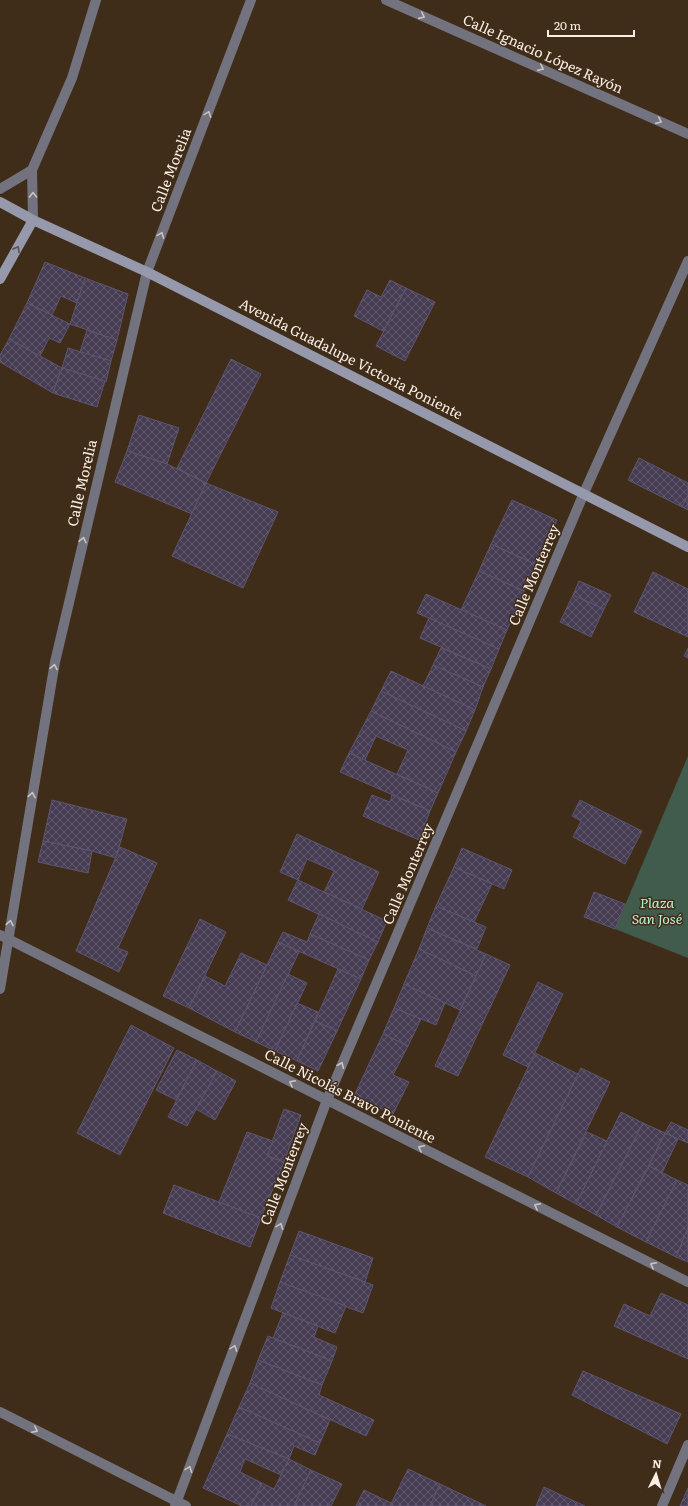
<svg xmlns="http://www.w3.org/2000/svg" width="688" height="1506" viewBox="0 0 688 1506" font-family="Literata,serif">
<defs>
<pattern id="building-cross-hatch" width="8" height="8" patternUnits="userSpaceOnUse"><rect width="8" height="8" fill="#463d55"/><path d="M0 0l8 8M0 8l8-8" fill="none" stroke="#62596d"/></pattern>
</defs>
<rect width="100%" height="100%" fill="#3f2d1a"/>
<polygon fill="#415b4c" points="688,756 688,958 615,929"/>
<g fill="url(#building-cross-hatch)" stroke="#5d556e">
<polygon points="45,262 85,278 77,303 61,296 52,315 27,303"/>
<polygon points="85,278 128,294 117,340 70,324"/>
<polygon points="390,280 406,288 383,331 354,316 367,290 381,297"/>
<polygon points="406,288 435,302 405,361 376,346"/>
<polygon points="27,303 70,324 60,343 49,338 40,356 9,339"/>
<polygon points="87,330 117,340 111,361 80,352"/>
<polygon points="9,339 62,368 53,393 0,362 0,355"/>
<polygon points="68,348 111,361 106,382 62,368"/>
<polygon points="231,359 261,374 206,483 177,468"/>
<polygon points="62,368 105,381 97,407 53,393"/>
<polygon points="139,415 179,428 167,464 127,451"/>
<polygon points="127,451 167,464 206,483 192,514 115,482"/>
<polygon points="639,458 688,483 688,495 682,507 628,480"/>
<polygon points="206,483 278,512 243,588 172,556"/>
<polygon points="688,495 688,510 682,507"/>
<polygon points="512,500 557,520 537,565 491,544"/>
<polygon points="491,544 537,565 524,591 479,571"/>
<polygon points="479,571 524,591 507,630 461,610"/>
<polygon points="653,572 688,589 688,637 634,612"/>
<polygon points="579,581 611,595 604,609 573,595"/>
<polygon points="426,594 507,630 499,649 417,613"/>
<polygon points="573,595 604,609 591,637 560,622"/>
<polygon points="429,618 499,649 491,669 420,638"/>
<polygon points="441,648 491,669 483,687 433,665"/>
<polygon points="688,648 688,658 684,656"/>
<polygon points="433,665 483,687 475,710 423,686"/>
<polygon points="391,671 475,710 466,731 381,691"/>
<polygon points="381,691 466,731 456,752 371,711"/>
<polygon points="371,711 456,752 438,793 397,774 408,750 376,736 365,760 349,753"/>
<polygon points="349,753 438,793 430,811 340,772"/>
<polygon points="372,795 390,802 392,795 430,811 419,840 363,816"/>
<polygon points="52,800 127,819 116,858 92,851 43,841"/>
<polygon points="580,800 642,831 625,864 573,837 581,821 572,816"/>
<polygon points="297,834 379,872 362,909 324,892 334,871 307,859 298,880 280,872"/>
<polygon points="43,841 92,851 88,873 38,862"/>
<polygon points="120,847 157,863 118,948 128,952 119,972 76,951"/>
<polygon points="462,848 512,870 504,889 454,867"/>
<polygon points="454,867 492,884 474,922 436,906"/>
<polygon points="298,880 387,921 378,942 288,900"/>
<polygon points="594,892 625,904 615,929 584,917"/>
<polygon points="436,906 486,927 477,949 427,928"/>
<polygon points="319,914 378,942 369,960 310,934"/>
<polygon points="200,919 226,932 189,1008 163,996"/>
<polygon points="427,928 486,954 476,976 419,949"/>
<polygon points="283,932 307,942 310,934 369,960 361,979 278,942"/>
<polygon points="278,942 299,952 256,1042 235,1032"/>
<polygon points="419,949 476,976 460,1010 404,984"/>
<polygon points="241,953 267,965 235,1032 189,1008 205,976 225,986"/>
<polygon points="486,954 510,965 458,1076 435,1066"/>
<polygon points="338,969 361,979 337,1031 315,1021"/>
<polygon points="288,974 307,983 275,1051 256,1042"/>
<polygon points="538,982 563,994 528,1067 503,1055"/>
<polygon points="404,984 445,1003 436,1025 394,1008"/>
<polygon points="297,1003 318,1012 297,1061 275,1051"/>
<polygon points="394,1008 421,1019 408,1046 383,1034"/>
<polygon points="315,1021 337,1031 318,1071 297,1061"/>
<polygon points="131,1025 174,1048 120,1155 77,1133"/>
<polygon points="383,1034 408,1046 393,1075 409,1082 393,1114 354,1096"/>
<polygon points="177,1050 197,1060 176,1100 156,1090"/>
<polygon points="535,1053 578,1074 528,1177 485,1157"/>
<polygon points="197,1060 217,1071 187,1126 168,1117"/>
<polygon points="581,1068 610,1082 556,1193 528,1177"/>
<polygon points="217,1071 236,1081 215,1120 196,1109"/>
<polygon points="284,1109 301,1115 284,1162 267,1156"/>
<polygon points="621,1112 643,1123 596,1215 576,1204"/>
<polygon points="671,1122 688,1130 688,1143 665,1133"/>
<polygon points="643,1123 665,1133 617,1227 596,1215"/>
<polygon points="247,1132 273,1141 267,1156 284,1162 261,1218 219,1202"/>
<polygon points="587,1132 607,1141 576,1204 556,1193"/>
<polygon points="665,1133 678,1139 662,1173 649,1166"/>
<polygon points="649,1166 677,1180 646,1242 617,1227"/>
<polygon points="677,1180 688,1185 688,1228 676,1257 646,1242"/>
<polygon points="174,1185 261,1218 250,1247 163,1213"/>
<polygon points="688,1228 688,1262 676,1257"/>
<polygon points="299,1231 373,1258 365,1282 290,1255"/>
<polygon points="290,1255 373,1285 363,1313 280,1282"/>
<polygon points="280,1282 346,1306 335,1333 271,1308"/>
<polygon points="661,1293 688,1305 688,1359 614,1326 624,1304 650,1316"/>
<polygon points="283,1313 318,1326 314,1337 337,1347 332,1361 273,1338"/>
<polygon points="268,1336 332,1361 322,1385 258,1360"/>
<polygon points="258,1360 322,1385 319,1395 374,1420 366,1436 250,1383"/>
<polygon points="583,1371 681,1414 667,1444 572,1395"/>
<polygon points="250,1383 330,1420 320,1443 239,1407"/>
<polygon points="239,1407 320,1443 315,1455 294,1446 289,1459 227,1434"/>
<polygon points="227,1434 289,1459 281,1475 245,1459 240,1472 262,1483 251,1506 242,1506 203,1488"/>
<polygon points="289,1459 311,1470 294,1506 251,1506 262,1483 274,1489"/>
<polygon points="408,1469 440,1484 430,1506 390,1506"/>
<polygon points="311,1470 342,1484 331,1506 294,1506"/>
<polygon points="440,1484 486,1506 430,1506"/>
<polygon points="544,1487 585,1506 536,1506"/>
<polygon points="688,1488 688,1506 680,1506"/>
<polygon points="364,1490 391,1503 390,1506 356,1506"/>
</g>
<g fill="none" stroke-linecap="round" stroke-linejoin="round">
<g stroke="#72737f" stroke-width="10">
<polyline points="386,0 688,134"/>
<polyline points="0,189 32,170"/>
<polyline points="33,220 32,170 72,78 96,0"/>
<polyline points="0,935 688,1282"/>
<polyline points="0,989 55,662 147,272 251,0"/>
<polyline points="0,1412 186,1506"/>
<polyline points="175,1506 327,1100 584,493 688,261"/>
<polyline points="662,1506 688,1445"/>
</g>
<g stroke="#9698ab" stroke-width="10">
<polyline points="0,202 33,220 147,272 688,547"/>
<polyline points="0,279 33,220"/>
</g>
</g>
<defs><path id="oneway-chevron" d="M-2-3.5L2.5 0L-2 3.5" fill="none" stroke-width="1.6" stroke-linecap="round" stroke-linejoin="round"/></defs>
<g stroke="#cbc3c0">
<use href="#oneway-chevron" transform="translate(422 16) rotate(24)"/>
<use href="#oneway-chevron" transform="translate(541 68) rotate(24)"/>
<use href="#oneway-chevron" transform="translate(208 114) rotate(-69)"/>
<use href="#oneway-chevron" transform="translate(659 121) rotate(24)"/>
<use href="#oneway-chevron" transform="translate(33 195) rotate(-91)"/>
<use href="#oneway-chevron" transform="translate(161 235) rotate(-69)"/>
<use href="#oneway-chevron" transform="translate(83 540) rotate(-77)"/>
<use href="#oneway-chevron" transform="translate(54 667) rotate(-80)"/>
<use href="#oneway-chevron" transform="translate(32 795) rotate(-80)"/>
<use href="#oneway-chevron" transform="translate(10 923) rotate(-80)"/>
<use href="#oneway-chevron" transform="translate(341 1065) rotate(-67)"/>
<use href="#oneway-chevron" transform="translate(292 1083) rotate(-153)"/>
<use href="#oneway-chevron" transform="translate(421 1148) rotate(-153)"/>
<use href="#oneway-chevron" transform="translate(537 1206) rotate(-153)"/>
<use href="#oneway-chevron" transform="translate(280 1226) rotate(-69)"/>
<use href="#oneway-chevron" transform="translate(653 1265) rotate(-153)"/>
<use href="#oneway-chevron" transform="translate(234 1348) rotate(-69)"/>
<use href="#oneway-chevron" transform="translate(35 1430) rotate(27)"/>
<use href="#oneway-chevron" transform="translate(189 1469) rotate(-69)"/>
</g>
<use stroke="#5d524d" href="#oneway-chevron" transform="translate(17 249) rotate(-61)"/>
<g text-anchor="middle" stroke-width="3" stroke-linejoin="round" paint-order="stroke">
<g font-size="14" fill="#fbeee3" stroke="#3f2d1a">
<text transform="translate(543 54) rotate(24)" y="5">Calle Ignacio López Rayón</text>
<text transform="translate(171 170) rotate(-69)" y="5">Calle Morelia</text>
<text transform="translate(351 359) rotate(27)" y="5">Avenida Guadalupe Victoria Poniente</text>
<text transform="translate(82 483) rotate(-77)" y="5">Calle Morelia</text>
<text transform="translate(534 575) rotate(-67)" y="5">Calle Monterrey</text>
<text transform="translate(408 874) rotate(-67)" y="5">Calle Monterrey</text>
<text transform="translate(350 1096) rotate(27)" y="5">Calle Nicolás Bravo Poniente</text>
<text transform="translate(284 1174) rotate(-69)" y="5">Calle Monterrey</text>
</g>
<g font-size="14" font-style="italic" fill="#b3f5d0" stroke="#3f2d1a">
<text x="657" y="908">Plaza<tspan x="657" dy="16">San José</tspan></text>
</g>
</g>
<g transform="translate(656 1474) rotate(5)" stroke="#3f2d1a" stroke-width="3" paint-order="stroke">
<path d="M0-3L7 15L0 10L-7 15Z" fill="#fbeee3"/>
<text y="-6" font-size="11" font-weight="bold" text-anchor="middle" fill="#fbeee3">N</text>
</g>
<path d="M548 30v6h86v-6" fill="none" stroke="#fbeee3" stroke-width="2"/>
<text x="554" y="30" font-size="12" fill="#fbeee3" stroke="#3f2d1a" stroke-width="3" paint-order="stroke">20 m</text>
</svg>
